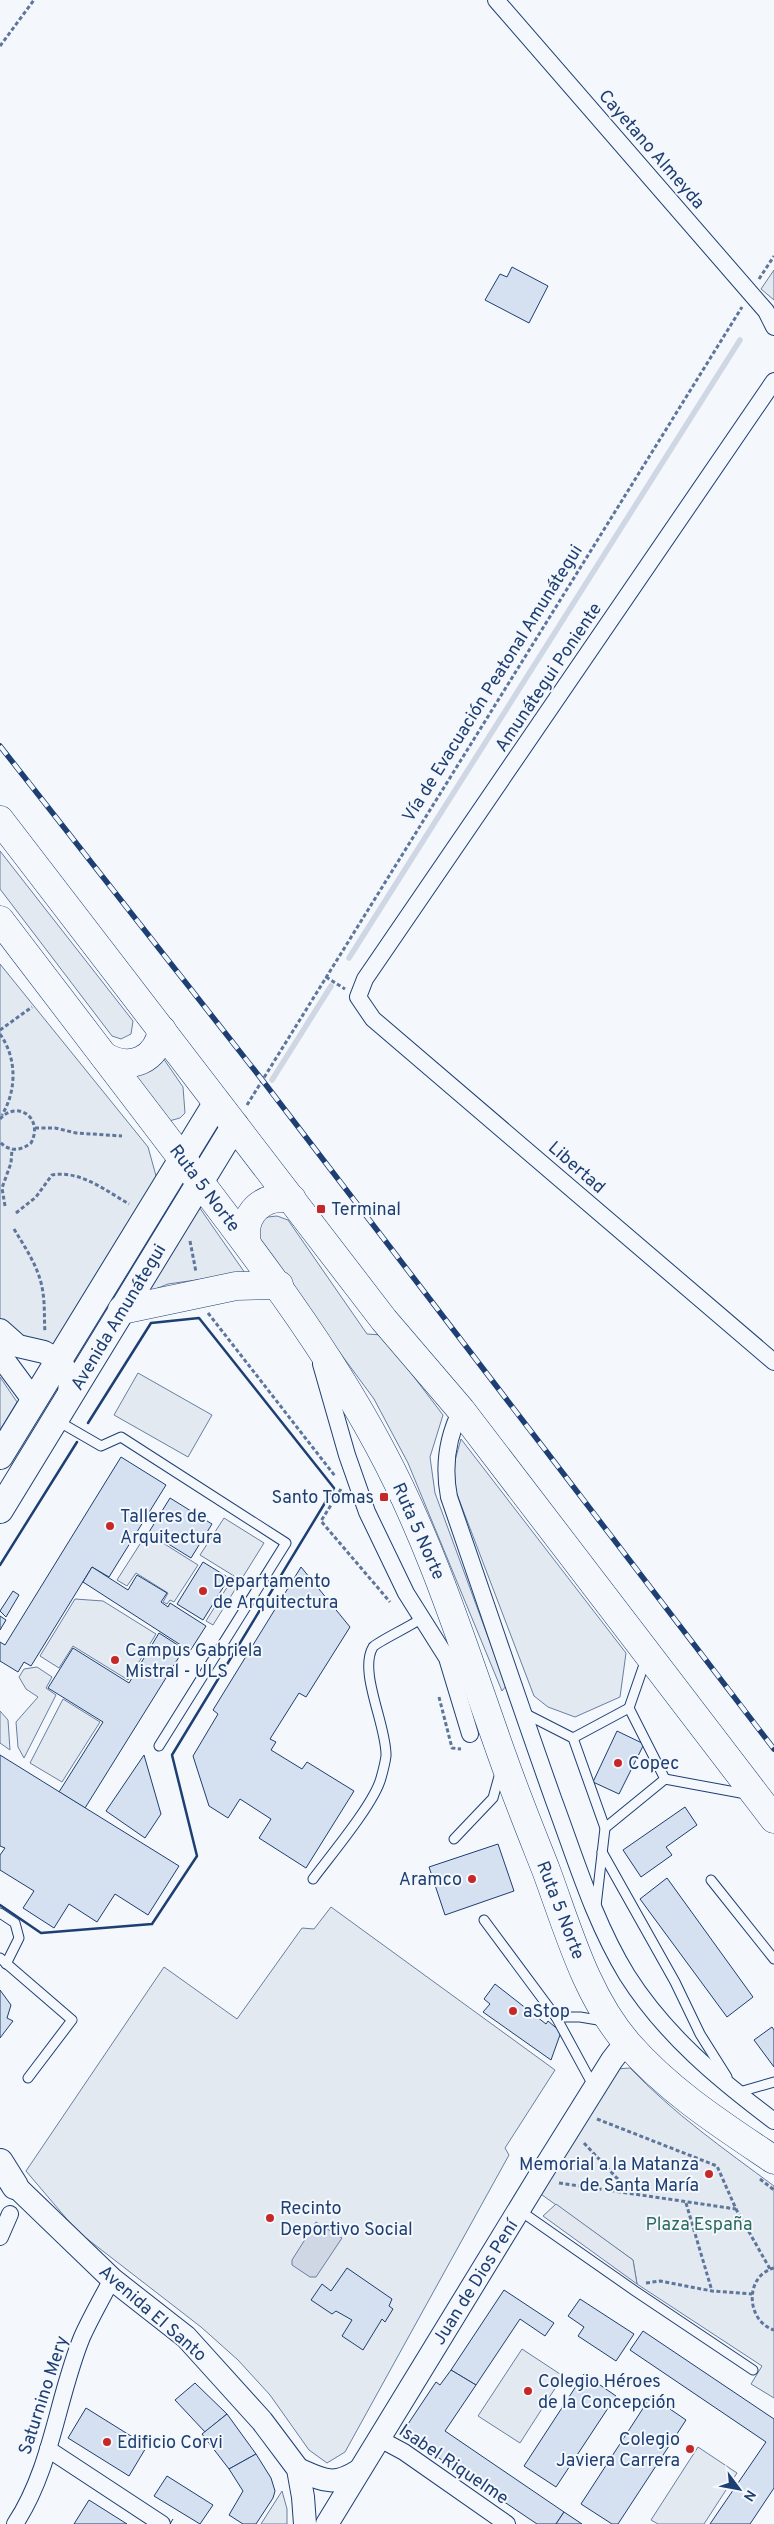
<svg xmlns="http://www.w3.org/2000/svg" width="774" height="2524" viewBox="0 0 774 2524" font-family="Overpass,sans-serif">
<rect width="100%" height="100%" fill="#f4f7fb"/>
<g fill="#e3e9f0" stroke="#687fa3">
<polygon points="774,270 774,300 761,289"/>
<polygon points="0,851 133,1021 131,1034 121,1039 112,1036 0,889"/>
<polygon points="0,964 148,1147 158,1183 54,1352 14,1341 0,1321"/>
<polygon points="161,1055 183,1087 185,1113 180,1118 169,1121 130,1073"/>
<polygon points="197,1204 245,1273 168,1284 143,1294"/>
<polygon points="277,1216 288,1220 367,1334 382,1335 443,1415 430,1457 435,1493 506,1686 502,1691 408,1463 374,1399 257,1240 261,1221 268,1217"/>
<polygon points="138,1373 212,1415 188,1457 114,1415"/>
<polygon points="0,1377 17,1402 0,1430"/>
<polygon points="461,1439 626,1653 620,1697 575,1717 548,1707 534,1696 455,1489 454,1464"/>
<polygon points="224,1518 264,1543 213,1625 206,1621 234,1576 200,1555"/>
<polygon points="147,1533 198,1565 174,1602 170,1600 167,1604 163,1602 168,1593 136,1573 127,1586 117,1580"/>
<polygon points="75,1599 103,1601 156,1634 128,1680 73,1646 59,1668 40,1656"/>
<polygon points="37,1667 52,1677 46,1688 56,1695 24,1758 18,1747 16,1722 38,1697 26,1689 19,1677 24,1669"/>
<polygon points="63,1699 100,1722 62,1782 30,1763"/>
<polygon points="0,1711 8,1720 10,1750 0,1743"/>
<polygon points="331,1907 555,2070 505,2148 509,2155 345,2452 327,2463 309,2450 270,2395 238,2360 201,2327 77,2231 26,2171 164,1967 237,2019 302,1928 314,1929"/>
<path d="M630 2068C673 2113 724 2149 774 2186V2398L751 2384 762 2366 637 2284 633 2260 538 2192 616 2069Z"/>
<polygon points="522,2349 563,2376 520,2443 478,2416"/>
<polygon points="698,2447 737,2473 704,2524 658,2524 651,2520"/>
<polygon points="282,2491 287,2509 287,2524 261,2524"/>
</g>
<polygon fill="#e3e8f0" stroke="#687fa3" points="556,2204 633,2260 637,2284 543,2216"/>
<polygon fill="#cfd7e4" stroke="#687fa3" points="316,2222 342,2238 316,2277 310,2277 292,2265 292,2260"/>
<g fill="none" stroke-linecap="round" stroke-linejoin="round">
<g stroke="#cfd7e4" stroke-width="5.5">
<polyline points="349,958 740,340"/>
<polyline points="272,1080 331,986"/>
</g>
</g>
<g fill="#d5e0f0" stroke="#1d3f73">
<polygon points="512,267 548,286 529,323 485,300 500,274 507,277"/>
<polygon points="121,1457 166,1485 109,1577 92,1567 31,1666 24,1662 18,1672 0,1661 0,1642 5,1645"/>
<polygon points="170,1498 212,1524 191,1558 149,1532"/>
<polygon points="203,1562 229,1578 203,1620 177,1604"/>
<polygon points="92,1567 128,1590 137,1575 167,1593 161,1602 168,1607 170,1603 206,1626 190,1651 83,1582"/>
<polygon points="301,1567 350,1627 306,1697 299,1693 270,1739 276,1742 271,1750 302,1769 307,1762 354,1791 306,1868 259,1838 271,1819 240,1799 228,1818 209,1806 193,1756 218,1714 213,1710"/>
<polygon points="13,1591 19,1595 6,1617 0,1611"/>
<polygon points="0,1616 6,1620 0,1630"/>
<polygon points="159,1633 184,1649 85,1808 59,1792 103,1722 48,1688 73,1648 129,1683"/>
<polygon points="617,1731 644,1744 619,1794 593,1782"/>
<polygon points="0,1755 179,1866 148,1915 115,1894 97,1922 69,1904 54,1928 23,1908 34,1891 0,1870 0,1855 5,1848 0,1846"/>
<polygon points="144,1755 161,1814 145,1838 106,1811"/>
<polygon points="685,1807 697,1825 666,1847 672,1855 641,1877 623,1850"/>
<polygon points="498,1844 514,1891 445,1915 429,1867"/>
<polygon points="667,1878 753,1997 727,2017 640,1899"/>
<polygon points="495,1984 546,2024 548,2021 561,2032 551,2060 483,2012 490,2004 484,1999"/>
<polygon points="0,1990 11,2005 7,2018 13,2021 0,2038"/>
<polygon points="772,2027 774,2030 774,2067 754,2040"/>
<polygon points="347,2268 392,2299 389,2306 393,2309 385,2322 382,2319 363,2350 342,2336 352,2320 336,2311 332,2314 311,2300 322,2284 331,2291"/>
<polygon points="504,2290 554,2323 545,2336 520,2319 476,2385 451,2370"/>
<polygon points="580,2299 634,2334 616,2361 578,2336 584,2327 568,2316"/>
<polygon points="643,2331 774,2419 774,2488 750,2524 710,2524 766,2442 630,2350"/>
<polygon points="451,2370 476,2385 445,2431 564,2512 556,2524 537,2524 402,2433 436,2382 440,2385"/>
<polygon points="584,2374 616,2396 556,2487 524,2466"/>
<polygon points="195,2383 227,2414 205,2432 175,2400"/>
<polygon points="651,2396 686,2420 618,2524 612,2524 581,2504"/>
<polygon points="86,2408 147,2446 129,2476 68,2438"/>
<polygon points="227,2414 256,2454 229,2469 202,2434"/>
<polygon points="256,2454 271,2478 275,2491 273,2498 256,2524 243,2524 229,2515 243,2491 229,2469"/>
<polygon points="167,2476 213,2505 200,2524 154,2496"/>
<polygon points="89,2500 127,2524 74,2524"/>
<polygon points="564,2512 582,2524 556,2524"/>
</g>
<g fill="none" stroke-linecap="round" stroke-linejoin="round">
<g stroke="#1d3f73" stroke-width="11">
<g id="lane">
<polyline points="56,1420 101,1446 121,1437 286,1543 159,1746"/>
<polyline points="646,1659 629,1708 665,1779 746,1794"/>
<polyline points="524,1713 573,1738 605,1828 596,1906"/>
<polyline points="573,1738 629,1708"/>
<polyline points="605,1828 665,1779"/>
<polyline points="454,1839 493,1798 500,1773"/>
<polyline points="602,1852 675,1982 700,2034 727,2077"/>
<path d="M313 1879C330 1856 374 1804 381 1778 383 1771 385 1763 386 1756 387 1726 358 1672 373 1647 377 1642 413 1625 422 1618"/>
<polyline points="711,1880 774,1959"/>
<polyline points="0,1913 15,1923 19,1938 6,1964"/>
<polyline points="484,1920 556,2017 580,2017 604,2021"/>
<polyline points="0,1958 72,2020 28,2078"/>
<polyline points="556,2017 594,2087"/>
<polyline points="736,2093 774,2082"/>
<polyline points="519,2210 635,2291 753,2370"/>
</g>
</g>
<g stroke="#1d3f73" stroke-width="18">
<g id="street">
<polyline points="496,0 766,311 774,327"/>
<polyline points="774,381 365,979 358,997 373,1019 774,1362"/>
<polyline points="321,1364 347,1455 367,1512 406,1593 447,1658 470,1734"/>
<path d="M461 1410C447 1438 443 1466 449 1497 484 1598 518 1700 554 1801 576 1860 594 1921 627 1975 665 2035 718 2079 774 2121"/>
<polyline points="0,2237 10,2214"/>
<polyline points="378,2438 404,2452 507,2524"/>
<polyline points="48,2449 162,2524"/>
<path d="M15 2524C52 2468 57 2398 82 2337 91 2317 102 2298 112 2279"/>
</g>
</g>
<g stroke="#1d3f73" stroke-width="24">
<g id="secondary">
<polyline points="0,1330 18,1346 44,1352 59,1360 70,1376 69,1397"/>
<polyline points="0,1355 34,1401"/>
<polyline points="3,2174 112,2279 186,2337 262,2421 298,2469 303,2497 305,2524"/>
<path d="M298 2469C323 2480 333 2487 358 2471"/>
<polyline points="327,2524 539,2177 612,2060 626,2042"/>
</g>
</g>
<g stroke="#1d3f73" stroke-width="28">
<g id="primary">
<polyline points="0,1456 217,1102"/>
<polyline points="0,1510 235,1125"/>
<polyline points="0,2162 15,2186"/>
</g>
</g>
<g stroke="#1d3f73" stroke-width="29">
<g id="highway">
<polyline points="0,820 384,1320 461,1410 774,1819"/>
<path d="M0 920C63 1003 127 1086 190 1169 258 1258 326 1347 379 1446 433 1546 465 1652 503 1758 516 1795 531 1832 546 1870 568 1929 586 1996 628 2044 670 2092 722 2125 774 2160"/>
<path d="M104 1056C130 1072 157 1060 162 1030"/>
<path d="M247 1243C241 1214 263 1193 292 1199"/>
<polyline points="122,1310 236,1286 279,1285"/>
</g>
</g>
<g stroke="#5e769c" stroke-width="3" stroke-dasharray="4 2.5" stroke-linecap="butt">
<polyline points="0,46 34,0"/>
<polyline points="759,279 774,256"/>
<polyline points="326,977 345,989"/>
<polyline points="0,1030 32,1007"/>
<path d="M0 1034C17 1058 17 1090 2 1115"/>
<polyline points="247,1105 742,307"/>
<path d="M0 1119C18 1099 44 1119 31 1143 21 1151 9 1152 0 1142"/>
<polyline points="35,1128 55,1128 76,1133 122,1136"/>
<polyline points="5,1206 2,1188 11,1163 12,1149"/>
<path d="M16 1213 36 1197 52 1175C81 1170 106 1191 129 1204"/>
<path d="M14 1229C26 1249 40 1269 43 1293 45 1306 44 1319 45 1332"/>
<polyline points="190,1241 196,1272"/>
<polyline points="208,1313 335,1476"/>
<polyline points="341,1489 321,1521 390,1602"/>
<polyline points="439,1697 452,1748 461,1749"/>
<polyline points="597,2119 717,2166 736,2209 770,2269"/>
<polyline points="584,2143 629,2191"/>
<polyline points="760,2179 774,2190"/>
<polyline points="559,2183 736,2209"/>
<polyline points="686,2203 712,2291"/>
<path d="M774 2268C744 2276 746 2321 774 2330"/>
<polyline points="646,2283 660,2281 712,2291 752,2294"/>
</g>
<use href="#lane" stroke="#f4f7fb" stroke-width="9"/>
<use href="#street" stroke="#f4f7fb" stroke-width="16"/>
<use href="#secondary" stroke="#f4f7fb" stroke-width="22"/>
<use href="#primary" stroke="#f4f7fb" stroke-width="26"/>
<use href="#highway" stroke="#f4f7fb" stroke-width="28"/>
<g stroke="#1d3f73" stroke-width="5.5">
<polyline id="rail" points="0,746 263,1081 774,1749"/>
</g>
<use href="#rail" stroke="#f4f7fb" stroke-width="4" stroke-dasharray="11" stroke-linecap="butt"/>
<polyline stroke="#1d3f73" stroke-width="1" stroke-dasharray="6 2.5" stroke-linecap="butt" points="170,2524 173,2519"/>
<g stroke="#1d3f73" stroke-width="2.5">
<polyline points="0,1565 77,1442"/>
<polyline points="0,1905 41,1933 152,1924 197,1856 172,1755 334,1488 199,1318 151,1323 88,1423"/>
</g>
</g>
<g fill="#c62828" stroke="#f4f7fb" stroke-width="2">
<rect x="316" y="1204" width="10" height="10" rx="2.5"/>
<rect x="379" y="1492" width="10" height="10" rx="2.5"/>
<circle cx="110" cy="1526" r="5"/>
<circle cx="203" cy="1591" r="5"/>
<circle cx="115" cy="1660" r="5"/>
<circle cx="618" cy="1763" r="5"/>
<circle cx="472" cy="1879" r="5"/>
<circle cx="513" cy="2011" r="5"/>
<circle cx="709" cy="2174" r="5"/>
<circle cx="270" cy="2218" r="5"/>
<circle cx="528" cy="2391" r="5"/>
<circle cx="107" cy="2442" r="5"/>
<circle cx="690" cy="2449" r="5"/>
</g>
<g text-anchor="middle" stroke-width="4" stroke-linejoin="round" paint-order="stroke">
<g font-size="18" fill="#1d3f73" stroke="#f4f7fb">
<text transform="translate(652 149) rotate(49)" y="6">Cayetano Almeyda</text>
<text transform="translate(548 677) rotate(-56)" y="6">Amunátegui Poniente</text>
<text transform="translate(492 683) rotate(-58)" y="6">Vía de Evacuación Peatonal Amunátegui</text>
<text transform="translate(577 1167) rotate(41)" y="6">Libertad</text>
<text transform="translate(205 1188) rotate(53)" y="6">Ruta 5 Norte</text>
<text transform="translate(118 1317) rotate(-59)" y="6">Avenida Amunátegui</text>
<text transform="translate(419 1531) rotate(66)" y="6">Ruta 5 Norte</text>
<text transform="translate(561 1910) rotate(69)" y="6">Ruta 5 Norte</text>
<text transform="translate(475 2282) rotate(-58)" y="6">Juan de Dios Pení</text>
<text transform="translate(153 2313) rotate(41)" y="6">Avenida El Santo</text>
<text transform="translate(43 2395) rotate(-72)" y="6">Saturnino Mery</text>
<text transform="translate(454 2464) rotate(34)" y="6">Isabel Riquelme</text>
</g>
<g font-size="18" fill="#1d3f73" stroke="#f4f7fb" text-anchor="start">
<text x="331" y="1215">Terminal</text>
<text x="374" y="1503" text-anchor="end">Santo Tomas</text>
<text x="120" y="1522">Talleres de<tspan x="120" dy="21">Arquitectura</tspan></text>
<text x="213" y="1587">Departamento<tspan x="213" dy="21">de Arquitectura</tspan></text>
<text x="125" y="1656">Campus Gabriela<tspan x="125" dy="21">Mistral - ULS</tspan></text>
<text x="628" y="1769">Copec</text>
<text x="462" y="1885" text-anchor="end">Aramco</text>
<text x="523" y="2017">aStop</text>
<text x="699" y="2170" text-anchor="end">Memorial a la Matanza<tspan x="699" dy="21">de Santa María</tspan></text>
<text x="280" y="2214">Recinto<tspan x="280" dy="21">Deportivo Social</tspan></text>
<text x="538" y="2387">Colegio Héroes<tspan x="538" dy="21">de la Concepción</tspan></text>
<text x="680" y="2445" text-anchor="end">Colegio<tspan x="680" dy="21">Javiera Carrera</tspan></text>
<text x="117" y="2448">Edificio Corvi</text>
</g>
<g font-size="18" fill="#2c6c60" stroke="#f4f7fb">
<text x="699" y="2230">Plaza España</text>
</g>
</g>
<g transform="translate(739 2489) rotate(122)" stroke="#f4f7fb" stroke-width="4" paint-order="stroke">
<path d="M0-4L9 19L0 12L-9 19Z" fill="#1d3f73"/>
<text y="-8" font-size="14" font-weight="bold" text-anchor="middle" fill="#1d3f73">N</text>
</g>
</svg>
